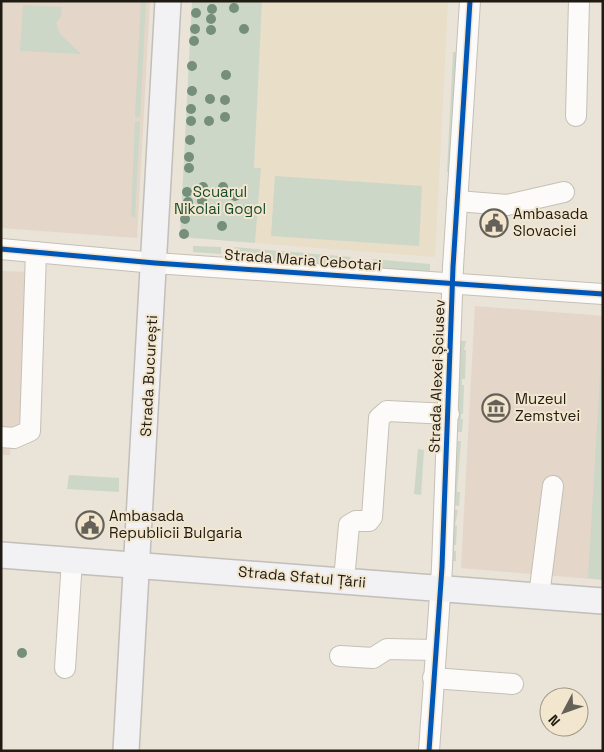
<svg xmlns="http://www.w3.org/2000/svg" width="604" height="752" viewBox="0 0 604 752" font-family="'Space Grotesk',sans-serif">
<rect width="100%" height="100%" fill="#eae3d7"/>
<g fill="#e4d6c8">
<polygon points="1,1 150,1 137,238 1,228"/>
<polygon points="1,271 28,272 19,425 11,431 10,455 1,455"/>
<polygon points="475,306 603,316 603,580 461,568"/>
</g>
<polygon fill="#e9dec8" points="262,1 448,1 435,257 255,243 261,169 253,168"/>
<g fill="#ccd7c8">
<polygon points="141,1 146,1 140,118 135,117"/>
<polygon points="192,1 262,1 254,168 261,168 255,243 180,237"/>
<polygon points="23,5 62,7 61,16 56,23 60,34 81,54 20,51"/>
<polygon points="453,52 459,52 452,173 447,172"/>
<polygon points="140,121 135,218 131,216 135,122"/>
<polygon points="275,176 422,186 419,246 271,236"/>
<polygon points="193,246 221,247 221,254 193,252"/>
<polygon points="234,247 351,257 347,266 238,257"/>
<polygon points="372,259 430,264 430,272 380,269"/>
<polygon points="603,325 603,580 588,578"/>
<polygon points="461,341 466,341 464,350 466,350 465,379 462,379 462,385 464,385 463,414 461,414 461,419 463,419 462,432 457,432"/>
<polygon points="456,441 461,441 457,492 460,492 459,506 453,505"/>
<polygon points="418,449 424,450 421,495 414,494"/>
<polygon points="69,475 119,478 119,492 67,489"/>
<polygon points="453,510 458,510 455,525 457,526 456,545 454,545 454,551 456,551 456,561 450,561"/>
</g>
<g fill="none" stroke-linecap="round" stroke-linejoin="round">
<g stroke="#c5c0b6" stroke-width="22">
<g id="minor">
<polyline points="576,116 579,1"/>
<polyline points="457,201 507,205 564,192"/>
<polyline points="1,249 155,263 603,294"/>
<polyline points="1,437 14,438 30,431 36,252"/>
<polyline points="344,580 349,525 356,521 369,521 372,517 379,418 387,411 449,414"/>
<polyline points="539,596 553,486"/>
<polyline points="340,656 373,658 387,649 435,650"/>
<polyline points="65,668 72,560"/>
<polyline points="433,678 513,684"/>
<polyline points="429,751 442,567 453,267 470,1"/>
</g>
</g>
<g stroke="#c2beb9" stroke-width="28">
<g id="major">
<polyline points="1,555 603,601"/>
<polyline points="126,751 168,1"/>
</g>
</g>
<use href="#minor" stroke="#fcfbf9" stroke-width="20"/>
<use href="#major" stroke="#f2f1f4" stroke-width="25"/>
<g stroke="#f2e6cf" stroke-width="8">
<g id="cycleway">
<polyline points="1,249 155,263 603,294"/>
<polyline points="429,751 442,567 453,267 470,1"/>
</g>
</g>
<use href="#cycleway" stroke="#0057b8" stroke-width="5"/>
</g>
<g fill="#758f7b">
<circle cx="234" cy="8" r="5"/>
<circle cx="212" cy="9" r="5"/>
<circle cx="196" cy="13" r="5"/>
<circle cx="211" cy="19" r="5"/>
<circle cx="195" cy="29" r="5"/>
<circle cx="244" cy="29" r="5"/>
<circle cx="211" cy="30" r="5"/>
<circle cx="194" cy="41" r="5"/>
<circle cx="192" cy="66" r="5"/>
<circle cx="226" cy="75" r="5"/>
<circle cx="192" cy="91" r="5"/>
<circle cx="210" cy="99" r="5"/>
<circle cx="225" cy="100" r="5"/>
<circle cx="191" cy="109" r="5"/>
<circle cx="225" cy="117" r="5"/>
<circle cx="191" cy="121" r="5"/>
<circle cx="209" cy="121" r="5"/>
<circle cx="190" cy="140" r="5"/>
<circle cx="189" cy="157" r="5"/>
<circle cx="189" cy="168" r="5"/>
<circle cx="203" cy="187" r="5"/>
<circle cx="223" cy="187" r="5"/>
<circle cx="187" cy="192" r="5"/>
<circle cx="235" cy="196" r="5"/>
<circle cx="202" cy="201" r="5"/>
<circle cx="188" cy="202" r="5"/>
<circle cx="246" cy="210" r="5"/>
<circle cx="185" cy="219" r="5"/>
<circle cx="222" cy="226" r="5"/>
<circle cx="184" cy="234" r="5"/>
<circle cx="22" cy="653" r="5"/>
</g>
<defs>
<g id="civic-ring" transform="scale(1.4375)"><circle r="9.5" fill="#f2e6cf" stroke="#666158" stroke-width="1.5"/><path d="M-.6-6.5H3V-4.5H.6V-3L4-1V1h2V6H-6V1h2V-1L-.6-3ZM-1.2 2.5V6h2.4V2.5Z" fill="#666158"/></g>
<g id="museum-ring" transform="scale(1.4375)"><circle r="9.5" fill="#f2e6cf" stroke="#666158" stroke-width="1.5"/><path d="M0-6L6-3V-2H-6V-3ZM-5-1h2V3h-2ZM-1-1h2V3h-2ZM3-1h2V3H3ZM-6 4H6V6H-6Z" fill="#666158"/></g>
</defs>
<g fill-rule="evenodd">
<use href="#civic-ring" x="494" y="223"/>
<use href="#museum-ring" x="496" y="408"/>
<use href="#civic-ring" x="90" y="525"/>
</g>
<g text-anchor="middle" stroke-width="4" stroke-linejoin="round" paint-order="stroke">
<g font-size="15" fill="#164b30" stroke="#f2e6cf">
<text x="220" y="197">Scuarul<tspan x="220" dy="17">Nikolai Gogol</tspan></text>
</g>
<g font-size="15" fill="#1f1b13" stroke="#f2e6cf" text-anchor="start">
<text x="513" y="219">Ambasada<tspan x="513" dy="17">Slovaciei</tspan></text>
<text x="515" y="404">Muzeul<tspan x="515" dy="17">Zemstvei</tspan></text>
<text x="109" y="521">Ambasada<tspan x="109" dy="17">Republicii Bulgaria</tspan></text>
</g>
<g font-size="15" fill="#1f1b13" stroke="#f2e6cf">
<text transform="translate(303 260) rotate(4)" y="5">Strada Maria Cebotari</text>
<text transform="translate(149 376) rotate(-87)" y="5">Strada București</text>
<text transform="translate(437 376) rotate(-88)" y="5">Strada Alexei Șciusev</text>
<text transform="translate(302 577) rotate(5)" y="5">Strada Sfatul Țării</text>
</g>
</g>
<rect width="604" height="752" fill="none" stroke="#1f1b13" stroke-width="5"/>
<g transform="translate(564 712) rotate(229)"><circle r="24" fill="#f2e6cf" stroke="#9e9584"/>
<path d="M0-4L9 19L0 12L-9 19Z" fill="#666158"/>
<text y="-8" font-size="14" font-weight="bold" text-anchor="middle" fill="#1f1b13">N</text>
</g>
</svg>
